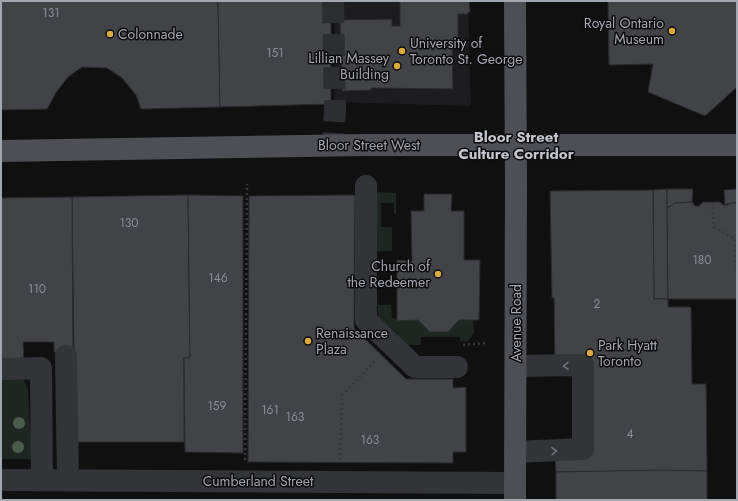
<svg xmlns="http://www.w3.org/2000/svg" width="738" height="501" viewBox="0 0 738 501" font-family="Jost,sans-serif">
<rect width="100%" height="100%" fill="#101011"/>
<polygon fill="#1c1c1e" points="335,1 468,1 471,106 334,102"/>
<g fill="#1f2520">
<polygon points="377,192 396,193 396,214 394,214 394,203 381,203 381,227 392,227 392,251 377,251"/>
<path d="M378 305H391L392 318 418 320 430 332H448L459 320H473L474 333 468 341H460V337H421V345H402C397 330 391 327 378 320Z"/>
<polygon points="23,378 28,390 32,459 1,459 1,379"/>
</g>
<g fill="#424346" stroke="#2a2a2d">
<polygon points="1,1 218,1 220,107 141,109 136,95 122,78 107,68 82,67 68,77 57,91 47,109 1,110"/>
<polygon points="218,1 331,1 331,104 220,107"/>
<polygon points="400,1 469,1 470,12 468,12 468,14 458,14 458,44 452,44 453,89 371,88 371,90 342,91 340,20 392,19 392,26 400,26"/>
<polygon points="608,1 737,1 737,87 705,116 648,92 653,64 609,65"/>
<polygon points="667,189 668,299 654,299 653,190"/>
<polygon points="667,189 693,189 692,202 674,203 670,207 667,207"/>
<polygon points="737,189 737,203 730,203 725,205 724,190"/>
<polygon points="653,190 654,299 668,299 668,307 691,307 692,384 706,384 707,471 556,472 555,454 587,454 586,361 555,362 554,298 552,298 550,191"/>
<polygon points="424,194 452,194 451,211 464,211 464,260 480,260 479,320 459,320 448,332 430,332 418,320 397,321 397,260 412,261 411,211 424,211"/>
<polygon points="188,195 190,358 184,358 184,442 75,442 72,197"/>
<polygon points="188,195 243,196 243,453 185,452 184,358 190,358"/>
<polygon points="355,195 354,328 406,379 453,379 453,388 466,387 466,452 453,452 453,463 248,462 249,196"/>
<polygon points="72,197 73,352 54,352 54,342 23,342 24,367 1,367 1,198"/>
<polygon points="692,202 695,206 699,206 703,202 720,202 723,205 728,205 730,203 737,203 737,299 668,299 667,207 670,207 674,203"/>
<polygon points="663,470 707,471 707,500 556,500 556,472"/>
</g>
<g fill="none" stroke-linecap="round" stroke-linejoin="round">
<polyline stroke="#2d2e31" stroke-width="22" stroke-dasharray="22 11" stroke-linecap="butt" points="333,1 335,109 333,145"/>
<g stroke="#38393d" stroke-width="2.5" stroke-dasharray="2 3" stroke-linecap="butt">
<polyline points="712,202 714,227 735,239 737,278"/>
<polyline points="463,345 485,343"/>
<polyline points="245,460 247,184"/>
<polyline points="340,460 342,395 377,359"/>
</g>
<g stroke="#333438" stroke-width="22">
<polyline points="366,186 366,320 415,367 457,367"/>
<polyline points="66,356 68,480"/>
<polyline points="1,369 41,368 42,480"/>
<polyline points="515,452 583,449 583,365 516,366"/>
<polyline points="1,480 515,483"/>
</g>
<g stroke="#4e4f54" stroke-width="22">
<polyline points="515,1 516,186 515,500"/>
<polyline points="1,151 366,145 737,145"/>
</g>
</g>
<g fill="#4b5c4d">
<circle cx="19" cy="423" r="6"/>
<circle cx="18" cy="447" r="6"/>
</g>
<defs><path id="oneway-chevron" d="M-2-3.5L2.5 0L-2 3.5" fill="none" stroke-width="1.6" stroke-linecap="round" stroke-linejoin="round"/></defs>
<g stroke="#71737a">
<use href="#oneway-chevron" transform="translate(566 366) rotate(179)"/>
<use href="#oneway-chevron" transform="translate(554 451) rotate(-2)"/>
</g>
<g fill="#ddab3d" stroke="#0b0b0c" stroke-width="1.5">
<circle cx="672" cy="31" r="4"/>
<circle cx="110" cy="34" r="4"/>
<circle cx="402" cy="51" r="4"/>
<circle cx="397" cy="66" r="4"/>
<circle cx="438" cy="274" r="4"/>
<circle cx="308" cy="341" r="4"/>
<circle cx="590" cy="353" r="4"/>
</g>
<g text-anchor="middle" stroke-width="3" stroke-linejoin="round" paint-order="stroke">
<g font-size="12" fill="#8b8e96">
<text x="51" y="17">131</text>
<text x="275" y="57">151</text>
<text x="129" y="227">130</text>
<text x="702" y="264">180</text>
<text x="218" y="282">146</text>
<text x="37" y="293">110</text>
<text x="597" y="308">2</text>
<text x="217" y="410">159</text>
<text x="270" y="414">161</text>
<text x="295" y="421">163</text>
<text x="630" y="438">4</text>
<text x="370" y="444">163</text>
</g>
<g font-size="14" fill="#a3a7b0" stroke="#0b0b0c" text-anchor="start">
<text x="664" y="28" text-anchor="end">Royal Ontario<tspan x="664" dy="16">Museum</tspan></text>
<text x="118" y="39">Colonnade</text>
<text x="410" y="48">University of<tspan x="410" dy="16">Toronto St. George</tspan></text>
<text x="389" y="63" text-anchor="end">Lillian Massey<tspan x="389" dy="16">Building</tspan></text>
<text x="430" y="271" text-anchor="end">Church of<tspan x="430" dy="16">the Redeemer</tspan></text>
<text x="316" y="338">Renaissance<tspan x="316" dy="16">Plaza</tspan></text>
<text x="598" y="350">Park Hyatt<tspan x="598" dy="16">Toronto</tspan></text>
</g>
<g font-size="14" fill="#a3a7b0" stroke="#0b0b0c">
<text x="369" y="150">Bloor Street West</text>
<text transform="translate(516 323) rotate(-90)" y="5">Avenue Road</text>
<text x="258" y="486">Cumberland Street</text>
</g>
<g font-size="15" font-weight="bold" fill="#c3c6cd" stroke="#0b0b0c">
<text x="516" y="142">Bloor Street<tspan x="516" dy="17">Culture Corridor</tspan></text>
</g>
</g>
<rect width="738" height="501" fill="none" stroke="#a3a7b0" stroke-width="4"/>
</svg>
